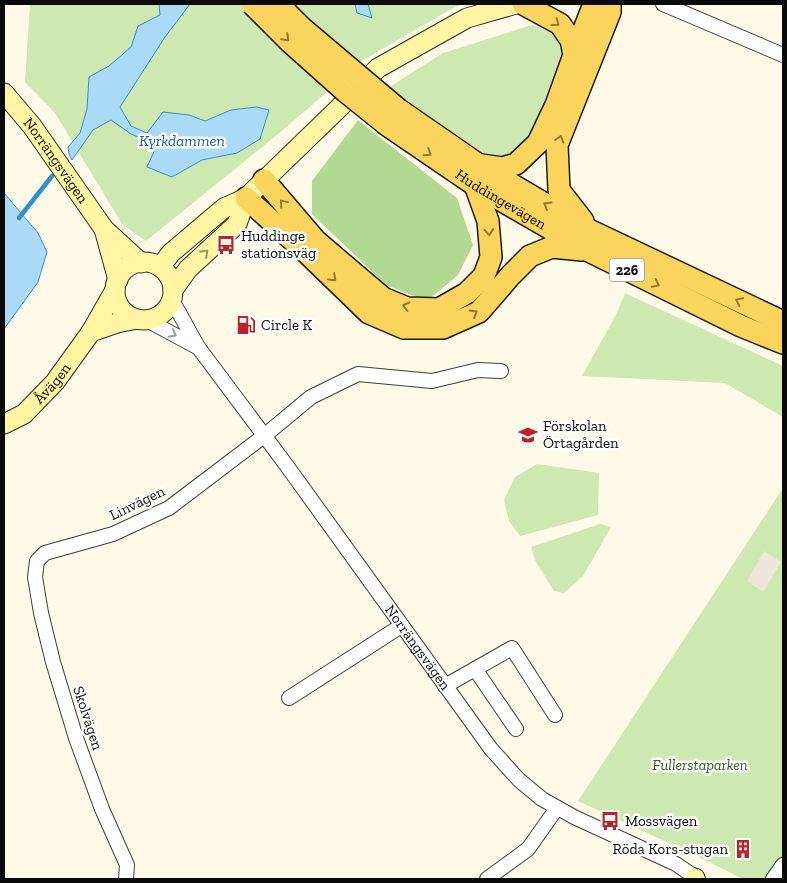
<svg xmlns="http://www.w3.org/2000/svg" width="787" height="883" viewBox="0 0 787 883" font-family="'Zilla Slab',serif">
<rect width="100%" height="100%" fill="#fffae7"/>
<g fill="#cee8b2">
<polygon points="30,4 464,4 455,7 365,59 283,130 146,241 122,224 55,113 25,82"/>
<polygon points="532,25 555,34 563,55 527,143 508,158 486,155 388,88 443,53"/>
<polygon points="625,293 783,366 783,417 725,383 582,376 616,315"/>
<polygon points="537,464 599,473 598,515 520,536 509,521 504,500 515,477"/>
<polygon points="783,488 783,857 769,879 743,879 699,857 578,801"/>
<polygon points="600,524 611,527 583,576 564,593 554,591 535,560 531,547"/>
</g>
<polygon fill="#b1d991" points="358,120 457,198 473,245 458,275 427,301 386,285 312,214 312,181"/>
<polygon fill="#ece7d8" points="764,551 781,562 763,592 747,581"/>
<g fill="#abdaf6" stroke="#328fcd">
<polygon points="159,4 190,4 165,37 120,107 131,126 147,133 163,112 189,115 205,121 231,110 256,107 269,110 260,139 237,153 202,160 172,177 147,167 157,145 131,134 111,120 93,130 72,160 69,154 68,147 80,133 87,109 89,77 109,66 131,47 138,26 160,15"/>
<polygon points="355,4 368,4 372,18 357,13"/>
<polygon points="4,193 38,233 47,252 38,282 4,329"/>
</g>
<g fill="none" stroke-linecap="round" stroke-linejoin="round">
<polyline stroke="#328fcd" stroke-width="4.5" points="19,218 52,176"/>
<g stroke="#3d3d3d" stroke-width="16">
<g id="street">
<polyline points="663,4 783,55"/>
<path id="s1" d="M172 300 198 347 287 466 491 749 519 780 542 799 574 817 676 864 698 879"/>
<polyline points="147,320 197,347"/>
<polyline points="475,669 516,729"/>
<polyline points="445,686 512,648 555,715"/>
<polyline points="289,698 401,626"/>
<polyline points="126,879 127,865 102,809 76,738 53,662 41,613 35,577 37,561 45,553 113,534 169,508 264,436 311,397 358,374 432,381 478,370 501,371"/>
<polyline points="487,879 528,849 557,808"/>
<polyline points="773,879 783,865"/>
</g>
</g>
<g stroke="#2c2c2c" stroke-width="21">
<g id="secondary">
<path id="s2" d="M4 93 32 126 104 229 141 263"/>
<polyline points="104,229 118,280"/>
<circle cx="144" cy="291" r="29"/>
<polyline points="160,267 171,253 224,208 246,198 339,108 378,68 467,18 516,4"/>
<polyline points="173,290 188,269 237,224 246,198"/>
<polyline points="91,332 117,323 137,319"/>
<path id="s3" d="M4 424 24 414 55 382 91 332 115 290"/>
<polyline points="695,879 695,878"/>
</g>
</g>
<g stroke="#1b1b1b" stroke-width="24">
<g id="primary">
<polyline points="523,4 560,24 571,40 574,55"/>
<polyline points="398,109 479,165 589,230 783,322"/>
<path id="s4" d="M387 125 475 185 589 251 741 326 783 343"/>
<polyline points="482,165 502,168 516,164 538,143 556,105 574,55 594,4"/>
<polyline points="264,180 316,241 383,298 407,308 439,309 467,293 484,276 491,257 488,221 475,185"/>
<polyline points="246,198 308,254 369,313 404,328 443,328 479,312 511,275 530,256 552,247 582,250"/>
<polyline points="583,221 559,190 557,145 610,12 610,4"/>
</g>
</g>
<use href="#street" stroke="#fff" stroke-width="14"/>
<use href="#secondary" stroke="#fff5a2" stroke-width="19"/>
<use href="#primary" stroke="#fad45c" stroke-width="21"/>
<g stroke="#1b1b1b" stroke-width="24" stroke-linecap="butt">
<g id="primary-bridge">
<polyline points="252,4 290,42 346,92 387,125"/>
<polyline points="278,4 302,28 398,109"/>
</g>
</g>
<use href="#primary-bridge" stroke="#fad45c" stroke-width="21"/>
</g>
<defs><path id="oneway-chevron" d="M-2-3.5L2.5 0L-2 3.5" fill="none" stroke-width="1.6" stroke-linecap="round" stroke-linejoin="round" transform="scale(1.25)"/></defs>
<g stroke="#8e7937">
<use href="#oneway-chevron" transform="translate(556 23) rotate(36)"/>
<use href="#oneway-chevron" transform="translate(286 38) rotate(45)"/>
<use href="#oneway-chevron" transform="translate(560 139) rotate(-72)"/>
<use href="#oneway-chevron" transform="translate(428 153) rotate(34)"/>
<use href="#oneway-chevron" transform="translate(283 203) rotate(-130)"/>
<use href="#oneway-chevron" transform="translate(547 205) rotate(-149)"/>
<use href="#oneway-chevron" transform="translate(489 232) rotate(85)"/>
<use href="#oneway-chevron" transform="translate(333 278) rotate(44)"/>
<use href="#oneway-chevron" transform="translate(656 284) rotate(26)"/>
<use href="#oneway-chevron" transform="translate(739 301) rotate(-154)"/>
<use href="#oneway-chevron" transform="translate(406 306) rotate(-166)"/>
<use href="#oneway-chevron" transform="translate(474 313) rotate(-31)"/>
</g>
<use stroke="#9d9765" href="#oneway-chevron" transform="translate(205 253) rotate(-43)"/>
<use stroke="#9d9d9d" href="#oneway-chevron" transform="translate(173 334) rotate(28)"/>
<defs>
<g id="bus-bare" transform="scale(1.5)"><path d="M-5-6H5V4H4V6H2V4H-2V6H-4V4H-5ZM-3.5-4V0h7V-4ZM-3.5 1.2v1.5H-2V1.2ZM2 1.2v1.5H3.5V1.2Z" fill="#b92329" stroke="#fff" stroke-width="2.5" paint-order="stroke"/></g>
<g id="fuel-bare" transform="scale(1.5)"><path d="M-5.5-6h7V0h2V4h1.3V-2.5L3-4.5l.8-.8L6-3V5H2.5V1h-1V6h-7ZM-4.2-4.7v3.2H.2V-4.7Z" fill="#b92329" stroke="#fff" stroke-width="2.5" paint-order="stroke"/></g>
<g id="school-bare" transform="scale(1.5)"><path d="M0-5L7-2L0 1L-7-2ZM-4 1L0 2.5L4 1V4Q0 6-4 4Z" fill="#b92329" stroke="#fff" stroke-width="2.5" paint-order="stroke"/></g>
<g id="building-bare" transform="scale(1.5)"><path d="M-4-6H4V6H1V3H-1V6H-4ZM-2.5-4.3h1.7v1.8h-1.7ZM.8-4.3h1.7v1.8H.8ZM-2.5-1h1.7V.8h-1.7ZM.8-1h1.7V.8H.8Z" fill="#b92329" stroke="#fff" stroke-width="2.5" paint-order="stroke"/></g>
</defs>
<g fill-rule="evenodd">
<use href="#bus-bare" x="226" y="245"/>
<use href="#fuel-bare" x="246" y="325"/>
<use href="#school-bare" x="528" y="435"/>
<use href="#bus-bare" x="610" y="821"/>
<use href="#building-bare" x="743" y="849"/>
</g>
<g text-anchor="middle" stroke-width="5" stroke-linejoin="round" paint-order="stroke">
<rect fill="#fff" stroke="#545454" stroke-width="1" x="609.5" y="258.5" width="35" height="23" rx="4"/>
<g font-size="14" font-weight="bold" fill="#0a0a0a">
<text x="627" y="275">226</text>
</g>
<g font-size="15" fill="#0a0a0a" stroke="#fff">
<text dy="5" stroke="none"><textPath href="#s2" startOffset="85">Norrängsvägen</textPath></text>
<text dy="5" stroke="none"><textPath href="#s4" startOffset="136">Huddingevägen</textPath></text>
<text dy="5" stroke="none"><textPath href="#s3" startOffset="64">Åvägen</textPath></text>
<text transform="translate(137 503) rotate(-26)" y="5">Linvägen</text>
<text dy="5" stroke="none"><textPath href="#s1" startOffset="426">Norrängsvägen</textPath></text>
<text transform="translate(88 718) rotate(72)" y="5">Skolvägen</text>
</g>
<g font-size="15" fill="#0a0a0a" stroke="#fff" text-anchor="start">
<text x="241" y="241">Huddinge<tspan x="241" dy="17">stationsväg</tspan></text>
<text x="261" y="330">Circle K</text>
<text x="543" y="431">Förskolan<tspan x="543" dy="17">Örtagården</tspan></text>
<text x="625" y="826">Mossvägen</text>
<text x="728" y="854" text-anchor="end">Röda Kors-stugan</text>
</g>
<g font-size="15" font-style="italic" fill="#29601b" stroke="#fff">
<text x="700" y="770">Fullerstaparken</text>
</g>
<g font-size="16" font-style="italic" fill="#145f9a" stroke="#fff">
<text x="182" y="146">Kyrkdammen</text>
</g>
</g>
<rect width="787" height="883" fill="none" stroke="#0a0a0a" stroke-width="10"/>
</svg>
